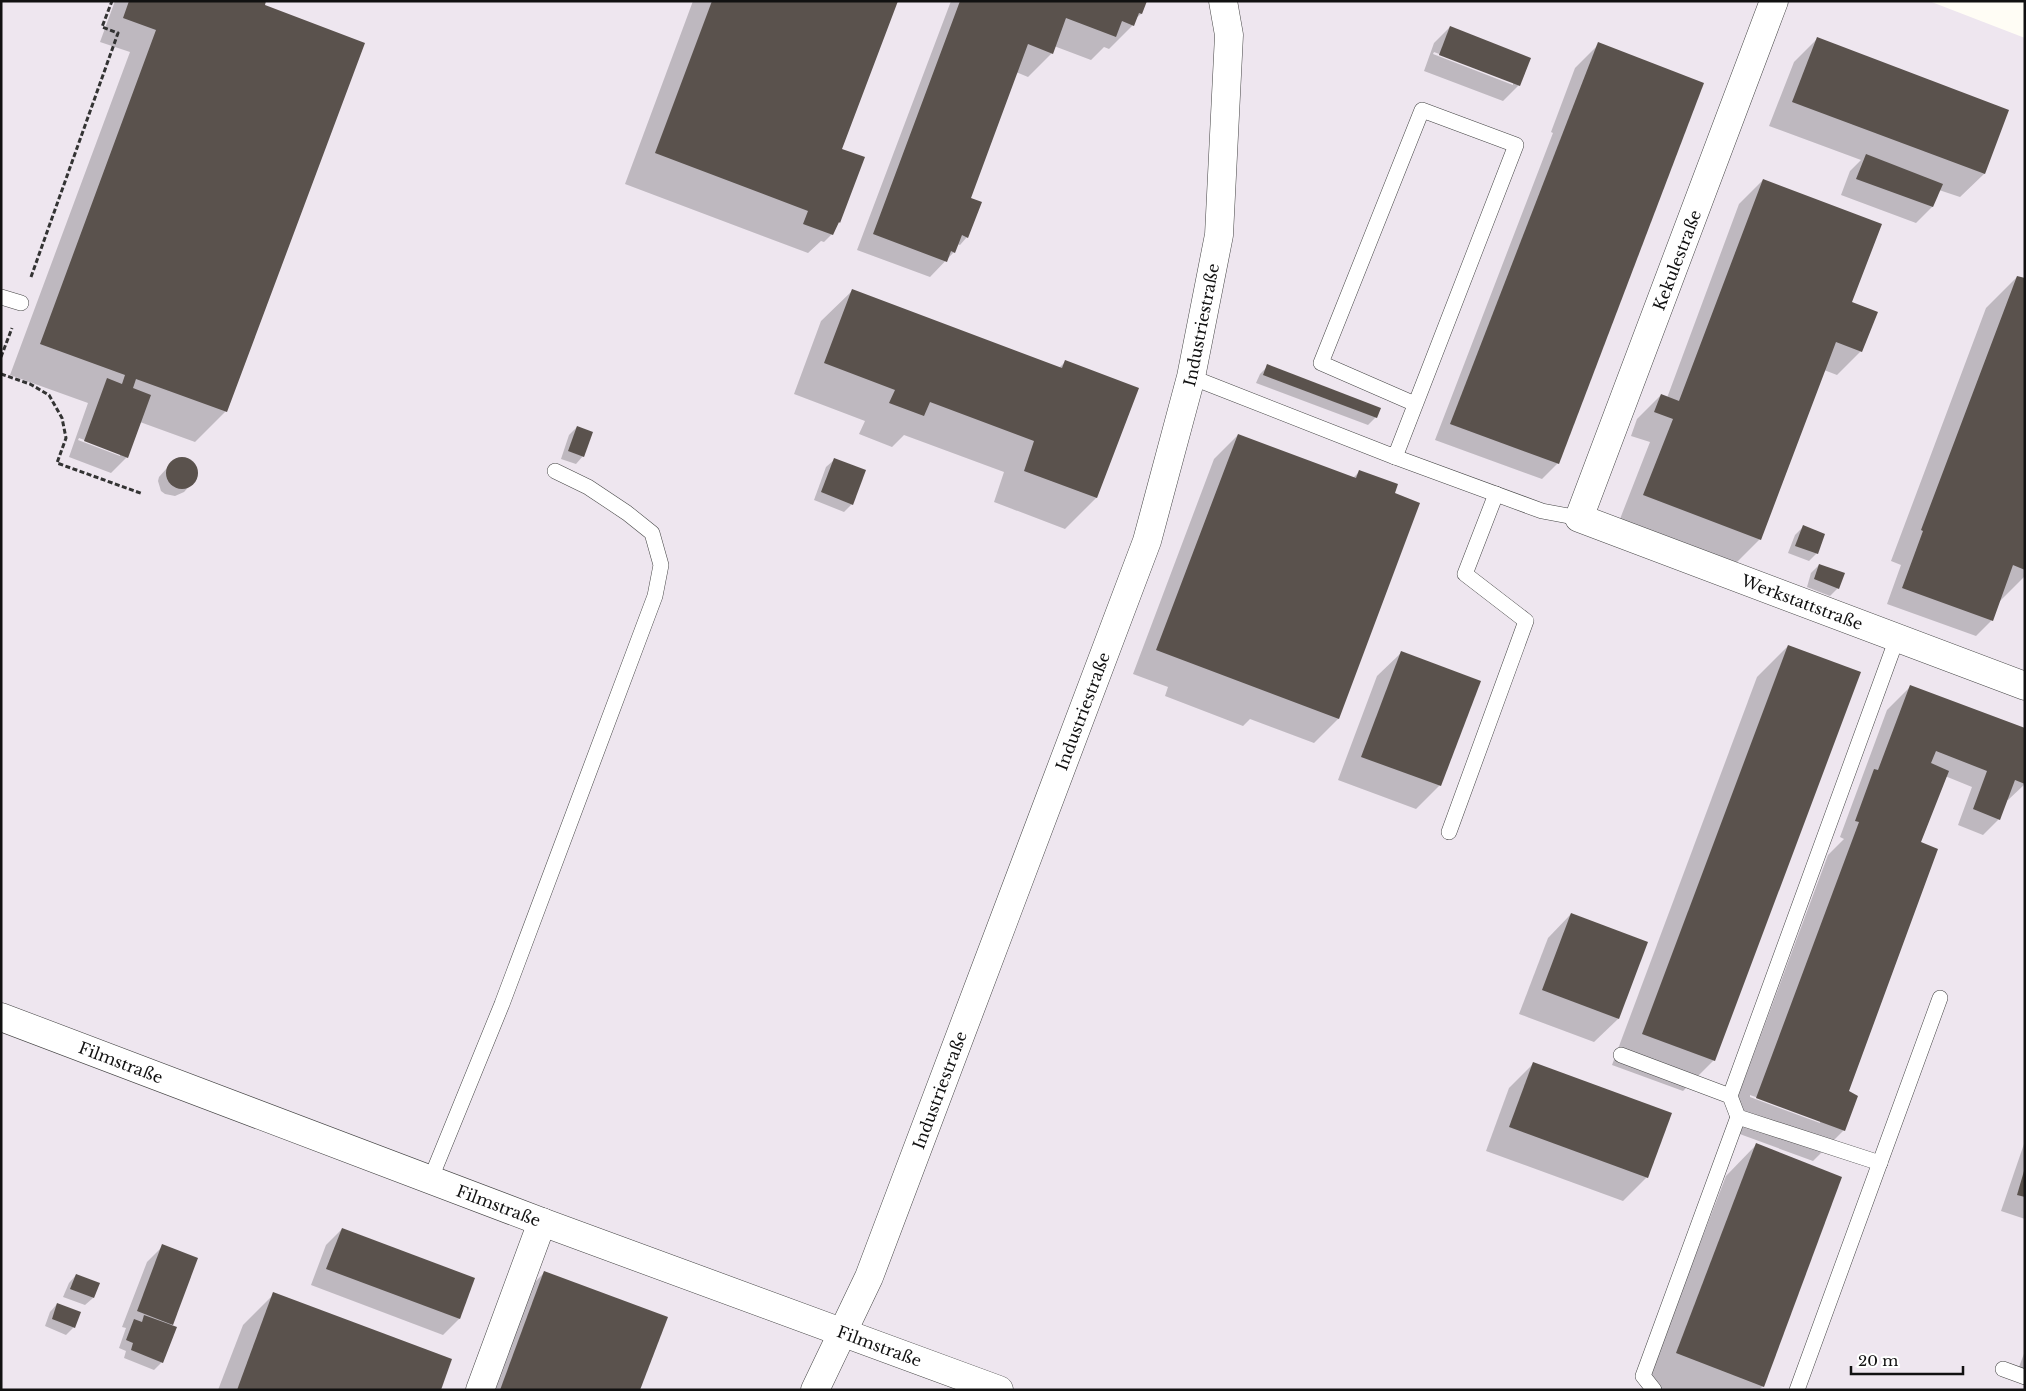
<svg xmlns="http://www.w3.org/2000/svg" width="2026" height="1391" viewBox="0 0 2026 1391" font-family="'Libre Baskerville',serif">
<rect width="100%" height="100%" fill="#fffdf5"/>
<polygon fill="#eee6ef" points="1,1 1929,1 2025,38 2025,1390 1,1390"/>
<g fill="#0003" fill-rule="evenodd">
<path d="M115 1H265L226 411 195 442 140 422 127 457 111 473 69 457 88 403 10 375 130 52 100 42ZM79 438 120 453V456L78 440Z"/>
<polygon points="693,1 896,1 841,150 839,222 832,234 824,242 821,241 808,253 625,184"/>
<polygon points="951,1 1145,1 1141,14 1135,19 1133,25 1109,49 1104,47 1091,60 1054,46 1052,53 1028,77 1016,72 969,198 967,237 960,245 957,244 954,252 930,277 857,250"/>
<path d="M1450 27 1519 85 1503 101 1424 71 1434 43ZM1434 52 1513 82V85L1433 54Z"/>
<polygon points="1817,39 2008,111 1984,174 1960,197 1939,190 1932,207 1916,223 1841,195 1850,171 1861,160 1769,126 1794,62"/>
<polygon points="1599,44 1558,463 1542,479 1435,440 1553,133 1551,132 1575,68"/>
<polygon points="1763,180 1850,303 1861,351 1837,375 1824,370 1760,539 1736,563 1620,519 1650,442 1631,436 1637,419 1661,395 1667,398 1739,204"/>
<polygon points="2017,277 2025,280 2025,576 1998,603 1992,620 1976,636 1887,604 1901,565 1891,561 1986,308"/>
<polygon points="852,291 1059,368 1065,362 1137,388 1096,498 1065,529 994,502 1004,472 904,435 892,447 859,434 865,421 794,394 821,321"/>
<polygon points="1268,366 1376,417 1368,425 1256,383 1260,374"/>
<polygon points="577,427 583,456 576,464 561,459 569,435"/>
<polygon points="1238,435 1353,478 1359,472 1393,494 1388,587 1338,719 1314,743 1250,719 1243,726 1165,696 1168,687 1133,674 1214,459"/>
<polygon points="183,458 192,462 197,470 195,480 184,492 175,496 165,494 161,491 158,481 159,477 174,460"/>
<polygon points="834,460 852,504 844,512 814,500 826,467"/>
<polygon points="1803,527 1817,553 1809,561 1788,553 1795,535"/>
<polygon points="1819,565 1838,588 1830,596 1807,587 1811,573"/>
<polygon points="1788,646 1714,1060 1683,1091 1612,1065 1757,677"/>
<polygon points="1401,653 1440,785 1416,809 1338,780 1377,676"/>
<path d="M1910 687 2025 784 2008 800 2006 799 1999 819 1983 835 1958 825 1972 787 1945 776 1917 847 1848 1092 1844 1130 1813 1161 1726 1129 1828 855 1844 839 1840 837 1887 710ZM1750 1095 1820 1120V1123L1750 1097Z"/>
<polygon points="1571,914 1618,1019 1594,1042 1519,1014 1548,938"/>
<polygon points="1533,1064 1647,1177 1623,1201 1486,1151 1509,1088"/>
<polygon points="2025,1141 2025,1219 2001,1211"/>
<polygon points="1756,1145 1763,1386 1759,1390 1661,1390 1646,1384 1726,1176"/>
<polygon points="342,1229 474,1279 459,1319 443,1335 311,1285 326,1245"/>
<polygon points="163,1246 172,1324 170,1326 162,1362 154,1370 124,1358 126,1351 119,1348 126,1328 122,1327 147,1262"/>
<polygon points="545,1272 639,1390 481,1390 514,1303"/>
<polygon points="76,1275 93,1298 85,1305 63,1297 69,1283"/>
<polygon points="274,1294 439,1390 218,1390 243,1325"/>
<polygon points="57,1304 74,1327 66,1335 45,1326 50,1312"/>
<polygon points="2025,1351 2025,1378 2016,1375"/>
</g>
<g fill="#5a524d">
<polygon points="129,1 266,1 265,5 365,43 227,412 136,379 133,388 151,395 128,458 84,441 107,378 122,384 125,375 40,344 156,30 123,18"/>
<polygon points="712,1 898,1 842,149 865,157 840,223 839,222 833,235 803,224 808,211 655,153"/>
<polygon points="960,1 1147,1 1142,14 1139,13 1134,26 1122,21 1116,37 1066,18 1053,54 1028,44 971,198 982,202 968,238 962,235 955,253 951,251 947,262 873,234"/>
<polygon points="1450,26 1531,58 1520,86 1439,55"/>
<polygon points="1817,37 2009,110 1985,174 1792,102"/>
<polygon points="1598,42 1704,83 1559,464 1450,424"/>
<polygon points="1866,154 1943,184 1933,207 1856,179"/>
<polygon points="1763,179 1882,224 1852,302 1878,312 1862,352 1836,342 1761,540 1643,495 1673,419 1654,412 1661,394 1679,401"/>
<polygon points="2017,276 2025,278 2025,570 2013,565 1993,621 1902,588 1923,531 1921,530"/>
<polygon points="852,289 1062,368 1065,360 1139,388 1097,498 1024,471 1034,441 930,402 924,416 889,403 895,390 824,363"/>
<polygon points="1267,364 1381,408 1377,418 1263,375"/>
<polygon points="577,426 593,432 584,457 568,451"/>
<polygon points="1238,434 1356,478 1359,470 1398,484 1395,493 1420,503 1339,719 1156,650"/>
<circle cx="182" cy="473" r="16"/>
<polygon points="834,458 866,470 853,505 821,492"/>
<polygon points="1803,525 1825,534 1818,554 1795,546"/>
<polygon points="1819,564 1845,573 1839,589 1814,579"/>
<polygon points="1788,645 1861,672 1715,1061 1642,1034"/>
<polygon points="1401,651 1481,681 1441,786 1361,757"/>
<polygon points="1910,685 2025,728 2025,784 2015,780 2000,820 1973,809 1987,771 1936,751 1931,763 1949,771 1921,842 1938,849 1849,1091 1858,1096 1845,1131 1756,1098 1859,822 1855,821 1874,769 1878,770"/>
<polygon points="1571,913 1648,942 1619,1019 1542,990"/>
<polygon points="1533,1062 1672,1113 1648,1178 1509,1127"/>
<polygon points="1756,1143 1842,1177 1764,1387 1676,1353"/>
<polygon points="2024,1171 2025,1171 2025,1197 2017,1195"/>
<polygon points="342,1228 475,1278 460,1319 326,1269"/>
<polygon points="162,1244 198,1258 173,1325 137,1311"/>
<polygon points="544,1271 668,1317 640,1390 500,1390"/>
<polygon points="76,1274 100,1283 94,1298 70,1289"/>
<polygon points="273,1292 452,1359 441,1390 237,1390"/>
<polygon points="57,1303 81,1312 75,1328 52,1319"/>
<polygon points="144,1315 177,1327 163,1363 131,1350 133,1343 126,1340 134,1319 142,1322"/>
</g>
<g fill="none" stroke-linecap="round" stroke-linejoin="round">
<g stroke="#444" stroke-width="16">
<g id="service">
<polyline points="1,297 21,303"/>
<polyline points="1191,377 1395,457 1516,145 1422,110 1321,363 1415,404"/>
<polyline points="1395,457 1542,511 1579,518"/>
<polyline points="1449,832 1526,621 1465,574 1496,494"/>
<polyline points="1621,1055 1730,1096"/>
<polyline points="1738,1117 1730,1096 1897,638"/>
<polyline points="431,1178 502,1004 655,596 661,565 652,533 627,513 588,487 555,471"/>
<polyline points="2003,1369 2025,1377"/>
<polyline points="1654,1390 1643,1376 1738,1117 1880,1163"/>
<polyline points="1797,1390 1940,998"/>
</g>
</g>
<g stroke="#444" stroke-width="29">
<g id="minor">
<path id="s1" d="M1774 1 1579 518 2025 686"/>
<path id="s2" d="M1 1017 542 1222 999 1390"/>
<polyline points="480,1390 542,1222"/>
<path id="s3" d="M815 1390 869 1277 1147 541 1191 377 1219 235 1229 35 1223 1"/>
</g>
</g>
<g stroke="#333" stroke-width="3" stroke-dasharray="5 2.5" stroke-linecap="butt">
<polyline points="31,277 118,33 102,27 112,1"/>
<polyline points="1,357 12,328"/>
<polyline points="1,374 30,384 49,395 62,418 66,438 57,463 143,494"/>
</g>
<use href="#service" stroke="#fff" stroke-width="15"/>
<use href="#minor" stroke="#fff" stroke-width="28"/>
</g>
<g text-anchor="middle" stroke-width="5" stroke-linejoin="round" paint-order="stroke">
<g font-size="16" fill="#111" stroke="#fff">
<text transform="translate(1677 260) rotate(-69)" y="6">Kekulestraße</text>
<text dy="6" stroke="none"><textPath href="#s3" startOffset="1135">Industriestraße</textPath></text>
<text dy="6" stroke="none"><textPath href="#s1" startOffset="791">Werkstattstraße</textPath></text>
<text dy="6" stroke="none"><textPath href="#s3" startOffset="730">Industriestraße</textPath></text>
<text dy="6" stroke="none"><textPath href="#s2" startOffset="128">Filmstraße</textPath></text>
<text dy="6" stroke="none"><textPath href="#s3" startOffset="325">Industriestraße</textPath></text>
<text dy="6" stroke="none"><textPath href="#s2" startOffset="532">Filmstraße</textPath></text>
<text dy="6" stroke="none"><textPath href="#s2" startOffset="938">Filmstraße</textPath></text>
</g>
</g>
<rect width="2026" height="1391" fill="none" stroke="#111111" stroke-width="5"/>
<path d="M1851 1366v8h112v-8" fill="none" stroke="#111111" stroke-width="2.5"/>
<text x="1858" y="1366" font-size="15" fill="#111111" stroke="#ffffff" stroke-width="4" paint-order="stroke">20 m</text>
</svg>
